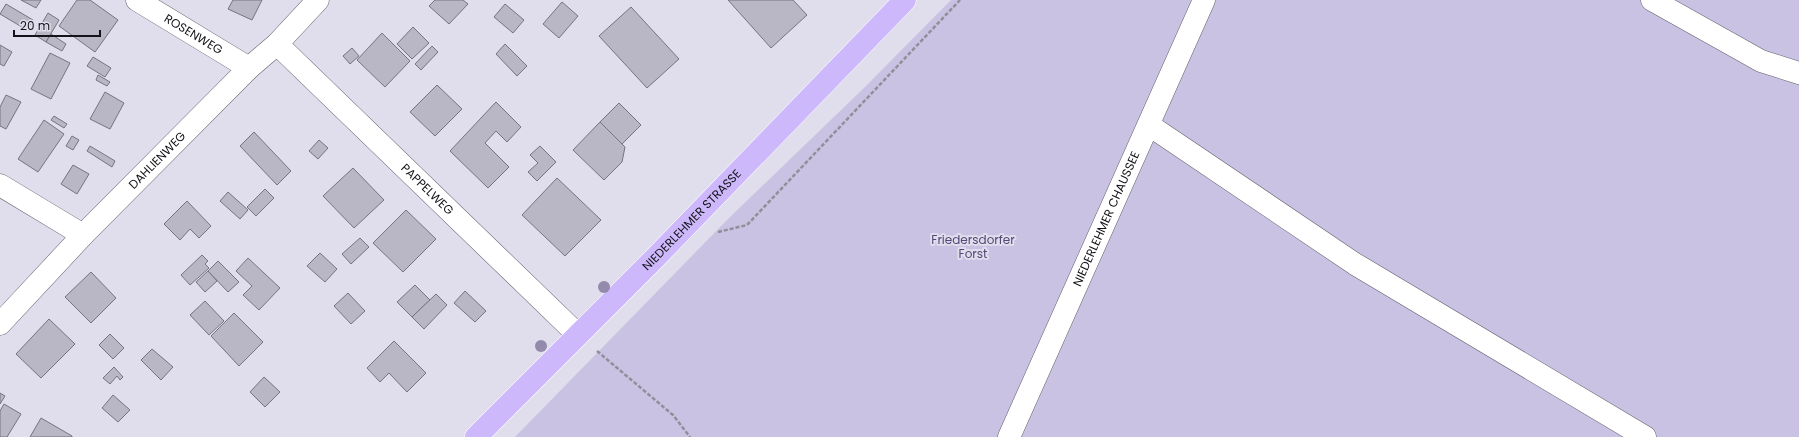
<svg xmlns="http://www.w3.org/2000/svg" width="1799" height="437" viewBox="0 0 1799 437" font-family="Poppins,sans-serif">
<rect width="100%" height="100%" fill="#e0ddec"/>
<polygon fill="#c9c2e2" points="951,0 1799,0 1799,437 515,437 727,220 866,86"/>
<g fill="#b9b6c5" stroke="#777481">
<polygon points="21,0 41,0 36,8"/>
<polygon points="77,0 90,0 118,20 95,52 59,26"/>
<polygon points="233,0 262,0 252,20 228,9"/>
<polygon points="435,0 463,0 468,4 449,24 429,6"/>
<polygon points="728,0 793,0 807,15 771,48"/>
<polygon points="562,2 578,16 559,38 543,24"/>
<polygon points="6,4 33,20 27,30 0,14"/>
<polygon points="505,4 524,20 513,33 494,17"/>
<polygon points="631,7 679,59 647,88 599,36"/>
<polygon points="48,13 59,20 46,42 35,35"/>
<polygon points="413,27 429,43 412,59 397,44"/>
<polygon points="382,33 410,61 385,87 357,60"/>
<polygon points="51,34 66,44 62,51 46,42"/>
<polygon points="505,44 527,66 517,76 496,54"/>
<polygon points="0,45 12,52 4,66 0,64"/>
<polygon points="432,46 438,52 421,70 415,64"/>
<polygon points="352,48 359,56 350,64 343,56"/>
<polygon points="50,53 70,63 51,99 31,89"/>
<polygon points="93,57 111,68 105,77 87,66"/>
<polygon points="98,75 110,82 107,86 96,80"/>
<polygon points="437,85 462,109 435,136 410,112"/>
<polygon points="105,92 124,103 110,129 90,119"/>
<polygon points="6,95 21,102 6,129 0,126 0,107"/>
<polygon points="496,102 521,127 507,142 496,131 485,143 509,167 488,188 450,151"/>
<polygon points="619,103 641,125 622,144 600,122"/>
<polygon points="54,116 67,124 64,128 51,120"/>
<polygon points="44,120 64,134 38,172 18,159"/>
<polygon points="600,122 625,147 622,162 604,180 573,150"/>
<polygon points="254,132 291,171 277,185 240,146"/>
<polygon points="72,136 79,140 73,150 66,146"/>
<polygon points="319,140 328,148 318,159 309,151"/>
<polygon points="90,146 115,161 112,167 87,151"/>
<polygon points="540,146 556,162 537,181 528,172 538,163 530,155"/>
<polygon points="73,165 89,174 77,194 61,184"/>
<polygon points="353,168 384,200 354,228 323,196"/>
<polygon points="557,178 601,220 565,256 522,215"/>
<polygon points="265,189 274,198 256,216 247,207"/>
<polygon points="228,192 248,210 240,219 220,201"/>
<polygon points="187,201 211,226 199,238 190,229 180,240 164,224"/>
<polygon points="406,210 436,239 403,272 373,243"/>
<polygon points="360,238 369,247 351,264 342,254"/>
<polygon points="320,253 337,269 325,282 307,266"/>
<polygon points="202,255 208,261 205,264 209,268 190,285 181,275"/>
<polygon points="248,258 280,288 259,310 243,295 252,286 236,271"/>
<polygon points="218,261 239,282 228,292 208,271"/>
<polygon points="208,271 217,281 205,292 196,282"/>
<polygon points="91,272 116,298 91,323 65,297"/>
<polygon points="415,285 430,300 412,317 397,302"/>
<polygon points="465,291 486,311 475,322 454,303"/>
<polygon points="348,293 365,311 351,324 334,306"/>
<polygon points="436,294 447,305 424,329 412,317"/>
<polygon points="205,301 224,321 209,335 190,315"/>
<polygon points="234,313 263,342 239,366 211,336"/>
<polygon points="49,319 75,344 41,378 16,354"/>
<polygon points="110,334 124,348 113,359 99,345"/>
<polygon points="394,341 426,373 407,392 389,373 380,382 367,368"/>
<polygon points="152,349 173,367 161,380 141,360"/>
<polygon points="114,367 123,377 120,380 117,376 110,384 103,378"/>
<polygon points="264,377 280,392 265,407 250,392"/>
<polygon points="0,393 5,396 0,404"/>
<polygon points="113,395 130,410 118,422 102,408"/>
<polygon points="4,404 21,414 7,437 0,437 0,411"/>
<polygon points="41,418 72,436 72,437 30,437"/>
</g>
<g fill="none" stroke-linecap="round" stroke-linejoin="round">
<g stroke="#63606d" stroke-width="23">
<g id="minor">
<path id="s1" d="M137 0 249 68"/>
<polyline points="1652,0 1761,61 1799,73"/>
<path id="s2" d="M277 44 577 334"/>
<polyline points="1149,125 1355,264 1645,437"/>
<polyline points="0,185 83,235"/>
<path id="s3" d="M0 324 83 235 249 68 277 44 318 0"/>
<path id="s4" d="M1009 437 1204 0"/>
</g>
</g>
<g stroke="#fff" stroke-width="23">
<g id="major">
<path id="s5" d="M476 437 655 258 905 0"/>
</g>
</g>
<g stroke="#918f9a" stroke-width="2.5" stroke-dasharray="4 2" stroke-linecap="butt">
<polyline points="718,232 747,225 960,0"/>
<polyline points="597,351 673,415 690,437"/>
</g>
<use href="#minor" stroke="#fff" stroke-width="22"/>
<use href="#major" stroke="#cdb8fc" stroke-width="22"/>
</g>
<g fill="#948aab">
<circle cx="604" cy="287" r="6"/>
<circle cx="541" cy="346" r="6"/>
</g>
<g text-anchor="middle" stroke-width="4" stroke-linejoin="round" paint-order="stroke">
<g font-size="12" fill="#141318" stroke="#e0ddec">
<text dy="4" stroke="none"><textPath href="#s1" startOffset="66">ROSENWEG</textPath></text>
<text dy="4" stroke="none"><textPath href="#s3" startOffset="227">DAHLIENWEG</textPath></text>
<text dy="4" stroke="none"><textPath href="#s2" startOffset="209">PAPPELWEG</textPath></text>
<text dy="4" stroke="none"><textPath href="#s4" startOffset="239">NIEDERLEHMER CHAUSSEE</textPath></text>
<text dy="4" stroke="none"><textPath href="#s5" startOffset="306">NIEDERLEHMER STRASSE</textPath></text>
</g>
<g font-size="12" fill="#554776" stroke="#e0ddec">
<text x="973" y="244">Friedersdorfer<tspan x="973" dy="14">Forst</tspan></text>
</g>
</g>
<path d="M14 30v6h86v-6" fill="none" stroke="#141318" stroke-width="2"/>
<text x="20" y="30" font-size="12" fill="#141318" stroke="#e0ddec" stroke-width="3" paint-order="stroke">20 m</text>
</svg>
